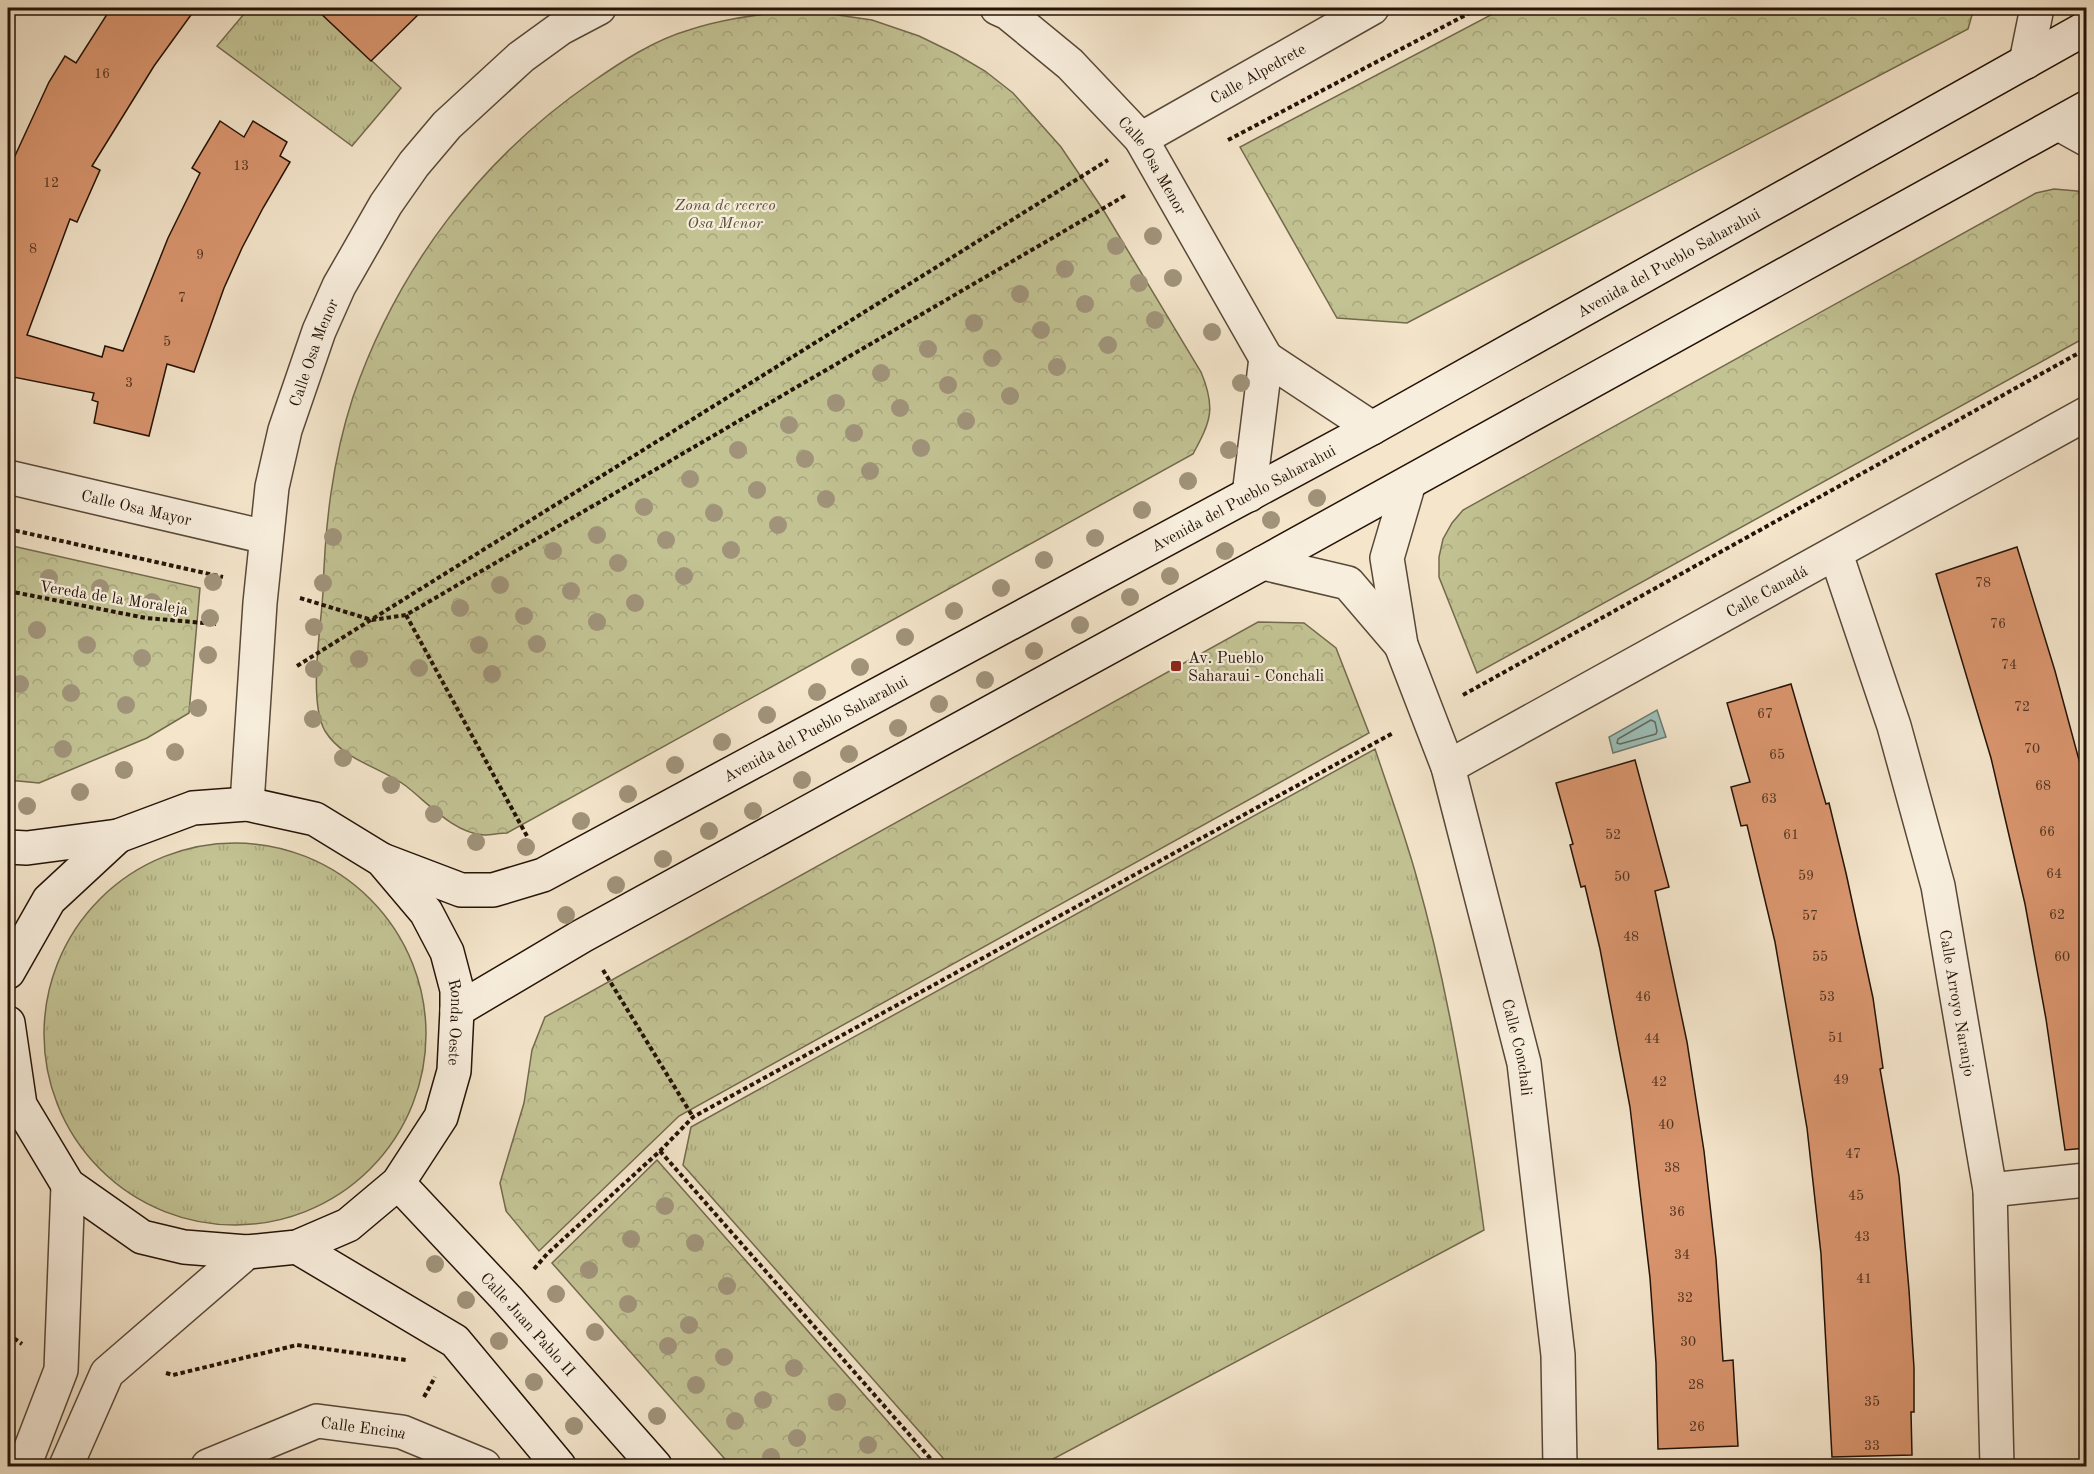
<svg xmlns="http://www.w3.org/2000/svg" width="2094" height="1474" viewBox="0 0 2094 1474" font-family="'Old Standard TT',serif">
<defs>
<pattern id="grass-tufts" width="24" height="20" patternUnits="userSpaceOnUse" patternTransform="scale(1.5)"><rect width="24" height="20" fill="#c2c293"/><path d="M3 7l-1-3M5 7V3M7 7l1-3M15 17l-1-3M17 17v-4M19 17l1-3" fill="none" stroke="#a7a67d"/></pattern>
<pattern id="park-crowns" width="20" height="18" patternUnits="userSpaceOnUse" patternTransform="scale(1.5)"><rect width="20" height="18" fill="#c2c293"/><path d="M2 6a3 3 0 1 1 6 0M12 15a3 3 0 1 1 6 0" fill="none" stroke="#a7a67d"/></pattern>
</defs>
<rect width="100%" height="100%" fill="#f4e5cb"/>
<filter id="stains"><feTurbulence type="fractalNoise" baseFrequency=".00333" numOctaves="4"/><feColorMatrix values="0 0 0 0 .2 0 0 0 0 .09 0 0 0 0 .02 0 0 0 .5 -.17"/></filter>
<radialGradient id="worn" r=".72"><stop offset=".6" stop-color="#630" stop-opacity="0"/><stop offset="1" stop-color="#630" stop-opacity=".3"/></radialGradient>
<g fill="url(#grass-tufts)" stroke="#736a4d" stroke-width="1.5">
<polygon points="249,8 315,8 401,88 352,146 217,46"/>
<path d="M1375 749C1389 791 1404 832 1416 875 1449 991 1468 1111 1484 1230L1040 1466H950L683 1165 691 1127Z"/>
<circle cx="235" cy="1034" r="191"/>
</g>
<g fill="url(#park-crowns)" stroke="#736a4d" stroke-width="1.5">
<polygon points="1504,8 1974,8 1968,29 1407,323 1337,318 1240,147"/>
<path d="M780 12 824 13 872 20 919 36 956 54 985 71 1013 93 1061 147 1104 211 1201 372C1216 408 1211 421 1193 454L507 833C500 833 491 835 484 835 454 833 429 804 406 786 380 767 343 760 325 731 308 701 321 628 323 592 325 526 332 461 353 397 397 269 480 159 592 82 621 62 654 40 689 30 719 20 749 16 780 12Z"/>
<polygon points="2054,189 2077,191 2086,196 2086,337 1477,673 1439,577 1439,557 1443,539 1452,523 1463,510 2036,193"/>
<polygon points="8,545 200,588 189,713 147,738 39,783 8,780"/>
<polygon points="1258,622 1304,623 1336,648 1369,733 679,1116 539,1251 506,1211 500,1183 524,1103 532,1050 545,1017"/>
<polygon points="657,1160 927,1466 731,1466 552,1263"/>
</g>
<polygon fill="#9cbfb8" stroke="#6c7a71" stroke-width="1.5" points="1657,710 1666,737 1613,753 1609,737"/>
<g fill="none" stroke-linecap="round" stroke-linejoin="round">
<polygon stroke="#606960" stroke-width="1.5" points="1651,720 1655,722 1657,731 1656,734 1620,744 1617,743 1618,739"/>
</g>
<g fill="#d9956e" stroke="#241307" stroke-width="1.5">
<polygon points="111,8 196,8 154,66 92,166 100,170 77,222 70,219 27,335 102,357 105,346 123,351 168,238 200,173 192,168 220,121 244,137 253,121 287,142 280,156 290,162 263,208 242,248 224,288 194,372 167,364 149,436 94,423 98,402 92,400 94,393 8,376 8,171 49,82 65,56 76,63"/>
<polygon points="315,8 425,8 371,61"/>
<polygon points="2017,547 2055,671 2086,786 2086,1148 2065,1150 2046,1019 2025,904 1991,758 1936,574"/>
<polygon points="1791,684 1826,804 1829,803 1846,873 1873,998 1883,1068 1880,1069 1899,1176 1909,1290 1914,1368 1914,1412 1911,1412 1912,1455 1832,1457 1821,1254 1807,1128 1775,942 1747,825 1741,826 1731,787 1750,782 1727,703"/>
<polygon points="1635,760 1669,887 1655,891 1687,1042 1704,1151 1716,1259 1723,1361 1733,1360 1738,1446 1658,1449 1656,1363 1650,1278 1630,1107 1600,949 1585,886 1581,887 1570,845 1573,844 1556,783"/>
</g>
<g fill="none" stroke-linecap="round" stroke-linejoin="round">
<g stroke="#584838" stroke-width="36">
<g id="minor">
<path id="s1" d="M997 8 1008 13 1070 64 1141 139 1266 358"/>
<polyline points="2026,62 2037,8"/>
<polyline points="2059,124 2086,139"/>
<path id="s2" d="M1141 139 1372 8"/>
<path id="s3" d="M8 477 266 537"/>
<path id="s4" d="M1409 483 1387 558 1401 645 1448 767 1524 1063 1558 1355 1560 1466"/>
<polyline points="1249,495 1266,358 1372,428"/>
<path id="s5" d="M1836 554 1894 726 1938 886 1990 1190 1997 1466"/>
<polyline points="1263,563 1348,583 1401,645"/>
<path id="s6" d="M1448 767 2086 414"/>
<path id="s7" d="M247 804 260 603 272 487 285 430 319 331 339 286 386 204 414 164 447 125 521 57 561 28 599 8"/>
<polyline points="1990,1190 2086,1180"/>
<polyline points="24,1466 61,1370 68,1185"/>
<polyline points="66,1466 107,1373 247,1252"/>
<path id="s8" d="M208 1466 317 1421 402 1432 484 1466"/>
</g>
</g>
<g stroke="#241307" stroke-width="36">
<g id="secondary">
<path id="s9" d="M8 847 27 848 118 836 193 808 247 804 315 819 382 860 426 912 447 952 457 990V1010L454 1071 441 1117 398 1183 348 1225 297 1247 247 1252 184 1247 142 1237 68 1185 20 1105 8 1023"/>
<path id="s10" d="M382 860 461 890H493L543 875 1372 428 2086 28"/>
<polyline points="8,972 49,900 118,836"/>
<polyline points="457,1010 582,936 1263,563 2086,108"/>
<path id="s11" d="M398 1183 507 1299 655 1466"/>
<polyline points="297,1247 455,1341 559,1466"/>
</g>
</g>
<g stroke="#241307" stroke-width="4" stroke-dasharray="4.5 3" stroke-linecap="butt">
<polyline points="1228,140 1479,8"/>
<polyline points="8,529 223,577"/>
<polyline points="8,591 146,618 216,624"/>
<polyline points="300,598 372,620 406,615 1126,195"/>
<polyline points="406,615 528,838"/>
<polyline points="297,666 1108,160"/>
<polyline points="1463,695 2086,349"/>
<polyline points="603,970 693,1117"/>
<polyline points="660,1151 937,1466"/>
<polyline points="534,1269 547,1254 660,1151 693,1117 1393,733"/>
<polyline points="8,1334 22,1344"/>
<polyline points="166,1373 173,1375 297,1345 406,1360"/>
<polyline points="424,1397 435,1377"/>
</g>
<use href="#minor" stroke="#f8eedd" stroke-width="33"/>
<use href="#secondary" stroke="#f8eedd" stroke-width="33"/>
</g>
<g fill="#a0937a">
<circle cx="1153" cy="236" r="9"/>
<circle cx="1116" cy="246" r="9"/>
<circle cx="1065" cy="269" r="9"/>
<circle cx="1173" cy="278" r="9"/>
<circle cx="1139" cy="283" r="9"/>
<circle cx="1020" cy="294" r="9"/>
<circle cx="1085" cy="304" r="9"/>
<circle cx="1155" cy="320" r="9"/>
<circle cx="974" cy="323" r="9"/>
<circle cx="1041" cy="330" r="9"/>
<circle cx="1212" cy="332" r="9"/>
<circle cx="1108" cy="345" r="9"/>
<circle cx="928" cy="349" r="9"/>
<circle cx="992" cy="358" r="9"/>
<circle cx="1057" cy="367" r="9"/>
<circle cx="881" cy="373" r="9"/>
<circle cx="1241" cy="383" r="9"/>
<circle cx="948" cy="385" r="9"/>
<circle cx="1010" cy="396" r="9"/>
<circle cx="836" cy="403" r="9"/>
<circle cx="900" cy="408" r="9"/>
<circle cx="966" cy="421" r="9"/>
<circle cx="789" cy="425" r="9"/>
<circle cx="854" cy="433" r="9"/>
<circle cx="921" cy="448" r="9"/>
<circle cx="738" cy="450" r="9"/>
<circle cx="1229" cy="450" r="9"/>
<circle cx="805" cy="459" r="9"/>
<circle cx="870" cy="471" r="9"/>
<circle cx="690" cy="479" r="9"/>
<circle cx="1188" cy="481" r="9"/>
<circle cx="757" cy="490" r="9"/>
<circle cx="1317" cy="498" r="9"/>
<circle cx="826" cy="499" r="9"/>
<circle cx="644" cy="507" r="9"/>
<circle cx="1142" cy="510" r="9"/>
<circle cx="714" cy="513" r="9"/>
<circle cx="1271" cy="520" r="9"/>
<circle cx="778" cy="525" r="9"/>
<circle cx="597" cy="535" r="9"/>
<circle cx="333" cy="537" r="9"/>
<circle cx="1095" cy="538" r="9"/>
<circle cx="666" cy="540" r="9"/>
<circle cx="731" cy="550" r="9"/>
<circle cx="553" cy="551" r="9"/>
<circle cx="1225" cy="551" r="9"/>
<circle cx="1044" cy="560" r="9"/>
<circle cx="618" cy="563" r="9"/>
<circle cx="684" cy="576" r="9"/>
<circle cx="1170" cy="576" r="9"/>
<circle cx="49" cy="578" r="9"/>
<circle cx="213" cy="582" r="9"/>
<circle cx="323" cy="583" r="9"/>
<circle cx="500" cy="585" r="9"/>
<circle cx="100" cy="588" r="9"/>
<circle cx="1001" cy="588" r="9"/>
<circle cx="571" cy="591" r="9"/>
<circle cx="1130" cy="597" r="9"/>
<circle cx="152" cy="602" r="9"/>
<circle cx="635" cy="603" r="9"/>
<circle cx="460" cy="608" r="9"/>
<circle cx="954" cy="611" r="9"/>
<circle cx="524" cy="616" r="9"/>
<circle cx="210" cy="618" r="9"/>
<circle cx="597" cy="622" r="9"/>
<circle cx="1080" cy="625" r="9"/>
<circle cx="314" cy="627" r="9"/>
<circle cx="37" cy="630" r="9"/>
<circle cx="905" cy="637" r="9"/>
<circle cx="537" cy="644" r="9"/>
<circle cx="87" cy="645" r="9"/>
<circle cx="479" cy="645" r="9"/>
<circle cx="1034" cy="651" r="9"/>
<circle cx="208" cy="655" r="9"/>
<circle cx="142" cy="658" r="9"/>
<circle cx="359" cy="659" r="9"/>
<circle cx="860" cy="667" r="9"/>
<circle cx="419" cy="668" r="9"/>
<circle cx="314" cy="669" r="9"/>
<circle cx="492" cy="674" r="9"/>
<circle cx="985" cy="680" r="9"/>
<circle cx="20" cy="684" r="9"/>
<circle cx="817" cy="692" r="9"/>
<circle cx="71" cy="693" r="9"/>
<circle cx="939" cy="704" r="9"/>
<circle cx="126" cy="705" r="9"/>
<circle cx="198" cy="708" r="9"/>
<circle cx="767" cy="715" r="9"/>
<circle cx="313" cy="719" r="9"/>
<circle cx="898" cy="728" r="9"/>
<circle cx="722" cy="742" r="9"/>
<circle cx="63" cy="749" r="9"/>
<circle cx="175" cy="752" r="9"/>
<circle cx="849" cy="754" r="9"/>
<circle cx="343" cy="758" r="9"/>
<circle cx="675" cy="765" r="9"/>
<circle cx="124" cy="770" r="9"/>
<circle cx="802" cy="780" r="9"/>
<circle cx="391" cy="785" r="9"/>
<circle cx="80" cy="792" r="9"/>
<circle cx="628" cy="794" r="9"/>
<circle cx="27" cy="806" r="9"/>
<circle cx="753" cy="811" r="9"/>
<circle cx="434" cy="814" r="9"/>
<circle cx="581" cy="821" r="9"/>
<circle cx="709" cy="831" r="9"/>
<circle cx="476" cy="842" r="9"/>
<circle cx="526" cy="847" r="9"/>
<circle cx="663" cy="859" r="9"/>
<circle cx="616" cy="885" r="9"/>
<circle cx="566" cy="915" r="9"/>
<circle cx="665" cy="1206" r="9"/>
<circle cx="631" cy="1239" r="9"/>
<circle cx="695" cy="1243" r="9"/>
<circle cx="435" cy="1264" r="9"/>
<circle cx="589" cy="1270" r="9"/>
<circle cx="727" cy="1286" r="9"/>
<circle cx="556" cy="1294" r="9"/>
<circle cx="466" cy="1300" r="9"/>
<circle cx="628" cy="1304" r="9"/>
<circle cx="689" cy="1325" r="9"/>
<circle cx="595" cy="1332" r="9"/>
<circle cx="499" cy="1341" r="9"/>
<circle cx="668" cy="1346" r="9"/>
<circle cx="724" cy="1357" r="9"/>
<circle cx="794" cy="1368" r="9"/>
<circle cx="534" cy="1382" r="9"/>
<circle cx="696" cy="1385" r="9"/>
<circle cx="763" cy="1400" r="9"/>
<circle cx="837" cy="1402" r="9"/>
<circle cx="657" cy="1416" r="9"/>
<circle cx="735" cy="1421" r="9"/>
<circle cx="574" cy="1426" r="9"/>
<circle cx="797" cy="1438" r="9"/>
<circle cx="868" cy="1445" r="9"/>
<circle cx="771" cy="1457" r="9"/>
</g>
<rect fill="#8f2418" stroke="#f8eedd" stroke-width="2" x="1170" y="660" width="12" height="12" rx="3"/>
<g text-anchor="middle" stroke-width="4.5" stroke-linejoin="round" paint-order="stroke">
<g font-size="14" fill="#513421">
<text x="102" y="78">16</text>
<text x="241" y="170">13</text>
<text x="51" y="187">12</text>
<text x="33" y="253">8</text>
<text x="200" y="259">9</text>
<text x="182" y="302">7</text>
<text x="167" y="346">5</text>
<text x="129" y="387">3</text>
<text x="1983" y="587">78</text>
<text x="1998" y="628">76</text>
<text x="2009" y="669">74</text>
<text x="2022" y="711">72</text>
<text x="1765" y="718">67</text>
<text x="2032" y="753">70</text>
<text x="1777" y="759">65</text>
<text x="2043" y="790">68</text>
<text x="1769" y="803">63</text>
<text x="2047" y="836">66</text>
<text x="1613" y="839">52</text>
<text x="1791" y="839">61</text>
<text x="2054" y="878">64</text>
<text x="1806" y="880">59</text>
<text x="1622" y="881">50</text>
<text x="2057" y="919">62</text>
<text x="1810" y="920">57</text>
<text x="1631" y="941">48</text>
<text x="1820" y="961">55</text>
<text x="2062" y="961">60</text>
<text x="1643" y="1001">46</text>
<text x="1827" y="1001">53</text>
<text x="1836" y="1042">51</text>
<text x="1652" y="1043">44</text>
<text x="1841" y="1084">49</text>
<text x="1659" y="1086">42</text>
<text x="1666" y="1129">40</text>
<text x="1853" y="1158">47</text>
<text x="1672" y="1172">38</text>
<text x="1856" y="1200">45</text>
<text x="1677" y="1216">36</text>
<text x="1862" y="1241">43</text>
<text x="1682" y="1259">34</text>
<text x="1864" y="1283">41</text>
<text x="1685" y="1302">32</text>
<text x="1688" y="1346">30</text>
<text x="1696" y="1389">28</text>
<text x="1872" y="1406">35</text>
<text x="1697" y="1431">26</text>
<text x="1872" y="1450">33</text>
</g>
<g font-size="16" fill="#241307" stroke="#f8eedd">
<text dy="6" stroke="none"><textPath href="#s2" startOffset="134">Calle Alpedrete</textPath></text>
<text dy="6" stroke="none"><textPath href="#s1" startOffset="224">Calle Osa Menor</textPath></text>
<text dy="6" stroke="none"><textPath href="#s10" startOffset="1450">Avenida del Pueblo Saharahui</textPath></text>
<text dy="6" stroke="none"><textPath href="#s7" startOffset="459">Calle Osa Menor</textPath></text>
<text dy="6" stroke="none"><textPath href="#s10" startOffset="964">Avenida del Pueblo Saharahui</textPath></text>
<text dy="6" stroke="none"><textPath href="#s3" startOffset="132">Calle Osa Mayor</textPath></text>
<text dy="6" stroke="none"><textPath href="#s6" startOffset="364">Calle Canadá</textPath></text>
<text transform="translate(114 597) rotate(9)" y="6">Vereda de la Moraleja</text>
<text dy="6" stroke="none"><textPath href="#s10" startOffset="478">Avenida del Pueblo Saharahui</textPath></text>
<text dy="6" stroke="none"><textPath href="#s5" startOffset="466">Calle Arroyo Naranjo</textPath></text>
<text dy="6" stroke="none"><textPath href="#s9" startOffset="578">Ronda Oeste</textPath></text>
<text dy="6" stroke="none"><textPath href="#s4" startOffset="586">Calle Conchali</textPath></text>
<text dy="6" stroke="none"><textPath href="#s11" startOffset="192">Calle Juan Pablo II</textPath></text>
<text dy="6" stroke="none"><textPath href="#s8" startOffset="165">Calle Encina</textPath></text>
</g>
<g font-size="16" font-style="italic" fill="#5b5038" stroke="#f8eedd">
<text x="725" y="210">Zona de recreo<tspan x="725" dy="18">Osa Menor</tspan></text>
</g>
<g font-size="16" fill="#241307" stroke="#f8eedd" text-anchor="start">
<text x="1188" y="663">Av. Pueblo<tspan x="1188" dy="18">Saharaui - Conchali</tspan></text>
</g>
</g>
<rect width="2094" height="1474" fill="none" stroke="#f4e5cb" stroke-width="30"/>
<rect x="9" y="9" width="2076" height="1456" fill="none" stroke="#241307" stroke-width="3"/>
<rect x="15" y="15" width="2064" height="1444" fill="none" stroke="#241307" stroke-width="1.5"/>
<rect width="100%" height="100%" filter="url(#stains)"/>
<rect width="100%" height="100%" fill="url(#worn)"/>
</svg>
